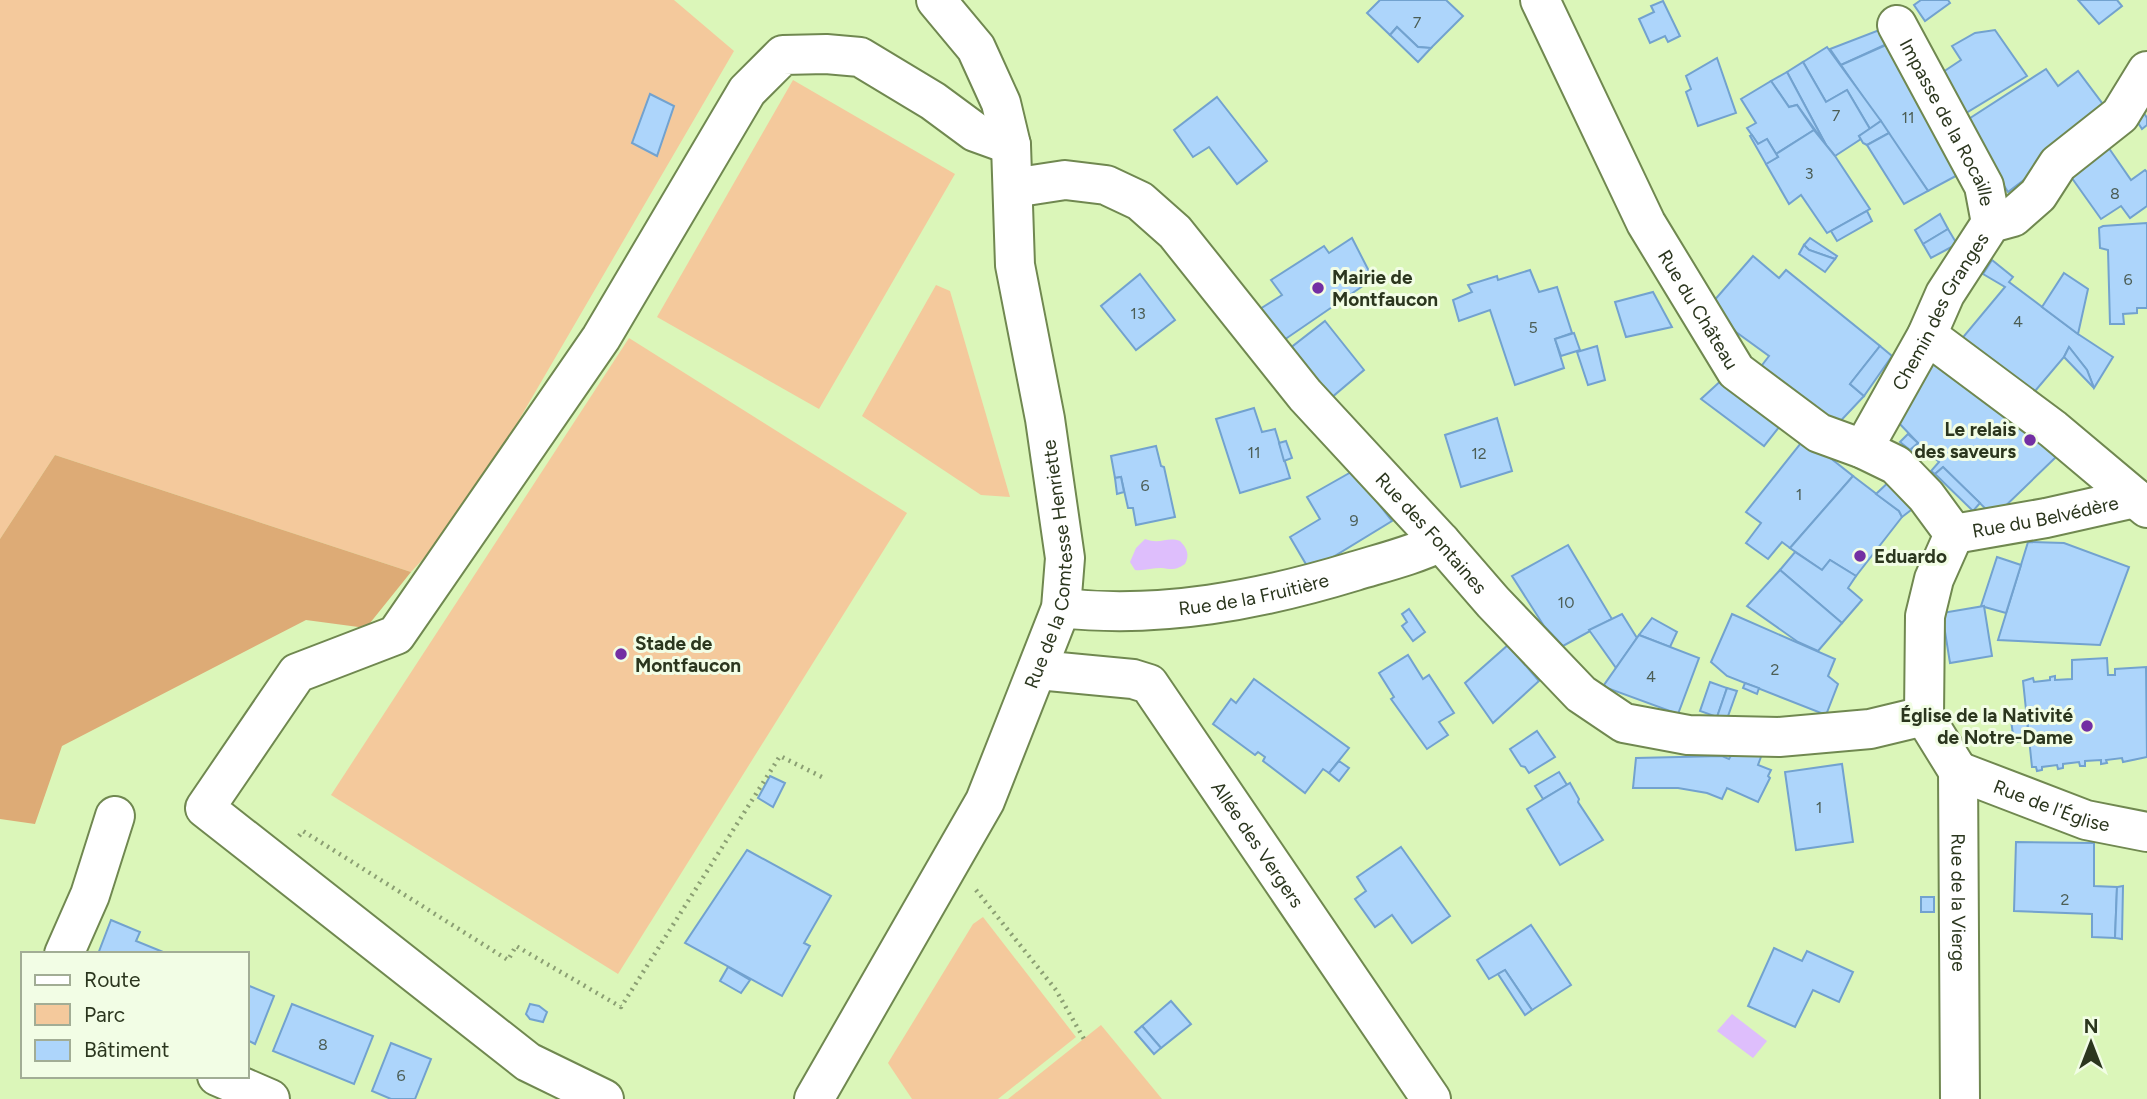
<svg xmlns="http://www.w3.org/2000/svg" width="2147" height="1099" viewBox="0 0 2147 1099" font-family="Figtree,sans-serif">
<rect width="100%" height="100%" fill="#dbf6b9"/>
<g fill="#f4c99c">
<polygon points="0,0 674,0 734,51 463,516 411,572 55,455 0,539"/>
<polygon points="793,80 955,174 819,409 657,317"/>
<polygon points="936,285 950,291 1010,497 981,495 862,416"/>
<polygon points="629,338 907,513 618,974 331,795"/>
<polygon points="983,917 1076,1037 998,1099 912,1099 888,1063 973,924"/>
<polygon points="1101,1025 1162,1099 1008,1099"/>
</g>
<polygon fill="#ddab76" points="55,455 411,572 366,628 306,620 62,746 35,824 0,819 0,539"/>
<g fill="#debefc">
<path d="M1145 539C1161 545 1167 536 1180 541 1187 548 1190 555 1185 564 1175 571 1171 569 1161 568 1152 568 1144 571 1135 570L1130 562 1136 548Z"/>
<polygon points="1732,1014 1767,1041 1753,1058 1717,1031"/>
</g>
<g fill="#add5fb" stroke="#72a2cf" stroke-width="2">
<polygon points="1380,0 1446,0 1463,16 1431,48 1418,47 1397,27 1390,35 1367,13"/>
<polygon points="1921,0 1948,0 1950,3 1925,21 1914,5"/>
<polygon points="2078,0 2117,0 2122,6 2099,24"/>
<polygon points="1663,1 1680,36 1668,42 1665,36 1650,43 1639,19 1654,12 1651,6"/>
<polygon points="1397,27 1418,47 1431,48 1418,62 1390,35"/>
<polygon points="1882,29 1889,43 1841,65 1830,49"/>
<polygon points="1995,30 2027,76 1961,116 1937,76 1961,60 1952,46 1975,33"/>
<polygon points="1895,41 1967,170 1928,191 1841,65"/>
<polygon points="1827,47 1881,121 1870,129 1847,90 1826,102 1803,62"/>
<polygon points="1717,58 1736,113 1698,126 1686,92 1691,89 1686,76"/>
<polygon points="1803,62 1826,102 1847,90 1870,129 1859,136 1861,139 1835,156 1826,145 1787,72"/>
<polygon points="2046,69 2058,86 2078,71 2105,107 2041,167 2008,192 1964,122"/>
<polygon points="1787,72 1826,145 1797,105 1789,107 1771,81"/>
<polygon points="1771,81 1789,107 1797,105 1814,130 1776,154 1767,139 1758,144 1747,128 1756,123 1741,99"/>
<polygon points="650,94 674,106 657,156 632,143"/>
<polygon points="1217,97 1267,161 1237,184 1209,147 1193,157 1174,130"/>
<polygon points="2142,110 2147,118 2147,125 2142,129 2133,115"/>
<polygon points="1881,121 1889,133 1867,145 1863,143 1859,136"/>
<polygon points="1814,130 1835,156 1870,209 1827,233 1801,195 1789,204 1766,164 1778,157 1776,154"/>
<polygon points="1889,133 1928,191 1904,204 1867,145"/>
<polygon points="1752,135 1758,144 1767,139 1778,157 1766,164 1750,136"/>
<polygon points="2106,144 2131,180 2145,170 2147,172 2147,206 2130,218 2121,206 2101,219 2069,174"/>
<polygon points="1867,211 1872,221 1837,241 1831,231"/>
<polygon points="1940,214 1948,229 1923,244 1915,230"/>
<polygon points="2147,223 2147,308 2137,308 2137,313 2123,314 2124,324 2110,324 2108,250 2100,248 2099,228 2103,226"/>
<polygon points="1948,229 1957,244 1931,258 1923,244"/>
<polygon points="1352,238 1373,279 1284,340 1260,309 1282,295 1271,280 1324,246 1329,253"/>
<polygon points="1810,238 1837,256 1835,259 1809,250 1804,245"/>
<polygon points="1804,245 1809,250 1835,259 1825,272 1799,254"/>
<polygon points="1753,256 1779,278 1786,270 1880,346 1850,384 1864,396 1834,428 1756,373 1769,356 1736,332 1712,303"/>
<polygon points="1992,260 2013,277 2009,282 2078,334 2113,357 2094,388 2087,370 2069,347 2064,357 2030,397 1959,342 2005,287 1983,274"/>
<polygon points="1530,270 1539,292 1557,287 1572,333 1555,339 1564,368 1515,385 1490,310 1459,321 1453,300 1472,292 1468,285 1497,276 1498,280"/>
<polygon points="2064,273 2088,289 2078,334 2042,307"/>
<polygon points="1140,274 1175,320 1136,350 1101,306"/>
<polygon points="1653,292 1672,327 1626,337 1615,302"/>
<polygon points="1325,321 1364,370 1331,398 1289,349"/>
<polygon points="1574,333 1580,350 1561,356 1555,339"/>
<polygon points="1597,346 1605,380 1588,385 1577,352"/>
<polygon points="1880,346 1892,356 1864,396 1850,384"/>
<polygon points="2069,347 2087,370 2094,388 2064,357"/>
<polygon points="1935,353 2057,456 1994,517 1943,467 1935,474 1931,471 1939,462 1923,447 1915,455 1910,450 1918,443 1897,421"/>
<polygon points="1725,377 1783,422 1764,446 1701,399"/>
<polygon points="1254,408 1262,432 1275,429 1290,478 1240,493 1216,419"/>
<polygon points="1497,418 1512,471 1461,487 1445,435"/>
<polygon points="1908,434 1918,443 1910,450 1900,442"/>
<polygon points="1805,438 1853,476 1790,548 1782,542 1768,559 1746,543 1761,523 1746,512"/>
<polygon points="1286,441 1292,458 1284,461 1279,443"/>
<polygon points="1156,446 1161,466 1164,467 1175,517 1136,525 1133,508 1128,508 1121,477 1115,478 1111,456"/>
<polygon points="1943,467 1980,503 1973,511 1935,474"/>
<polygon points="1353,471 1392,521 1310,571 1290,537 1320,519 1307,497"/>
<polygon points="1853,476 1899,511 1902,517 1856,576 1830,560 1822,570 1790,548"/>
<polygon points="1121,477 1124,492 1117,494 1115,478"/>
<polygon points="1894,477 1915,507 1902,517 1899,511 1876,494"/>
<polygon points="2028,542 2064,543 2129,567 2100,645 1998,640"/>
<polygon points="1568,545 1612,619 1563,646 1544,626 1512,576"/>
<polygon points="1795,552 1822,570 1830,560 1856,576 1848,588 1862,600 1842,623 1780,570"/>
<polygon points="1997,557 2021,565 2006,613 1981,606"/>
<polygon points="1780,570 1842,623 1818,651 1798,642 1747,606"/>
<polygon points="1984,606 1992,656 1950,663 1942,613"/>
<polygon points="1409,609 1425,632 1413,641 1402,626 1407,622 1402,614"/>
<polygon points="1622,614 1637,638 1616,668 1589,630"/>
<polygon points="1732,614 1835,659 1828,676 1838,684 1826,715 1727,676 1711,662"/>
<polygon points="1652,618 1677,632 1670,647 1639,635"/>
<polygon points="1639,635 1699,658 1678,714 1607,688 1604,685"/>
<polygon points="1508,645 1539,681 1493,723 1465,683"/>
<polygon points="1408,655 1423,679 1429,675 1454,713 1439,722 1448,735 1427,749 1391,699 1394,697 1379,673"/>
<polygon points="2107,658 2108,675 2115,675 2115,669 2146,667 2147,757 2123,762 2122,758 2106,760 2107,763 2101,764 2101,760 2085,761 2085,766 2080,766 2079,762 2063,764 2063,768 2058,769 2057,765 2042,767 2042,770 2037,771 2036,767 2032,767 2023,681 2033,678 2034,682 2050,680 2050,677 2055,676 2055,680 2072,679 2072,660"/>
<polygon points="1254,679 1349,748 1329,773 1323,769 1305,793 1263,761 1265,757 1258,752 1255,755 1213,724 1231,699 1236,703"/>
<polygon points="1710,682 1727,688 1717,717 1700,711"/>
<polygon points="1745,683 1759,688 1757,694 1743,688"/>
<polygon points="1727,688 1737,691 1728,716 1717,717"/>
<polygon points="2026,711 2029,740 2014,742 2010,713"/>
<polygon points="1537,731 1555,757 1529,773 1525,767 1521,766 1510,749"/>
<polygon points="1733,752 1762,754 1758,765 1771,770 1768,776 1770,778 1758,802 1727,788 1722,799 1707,793 1678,788 1633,788 1636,758 1722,756 1729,759"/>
<polygon points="1339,761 1349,768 1339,781 1329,773"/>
<polygon points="1842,764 1853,842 1796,850 1785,772"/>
<polygon points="1559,772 1567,785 1543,799 1535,786"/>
<polygon points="770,776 785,783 773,807 758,798"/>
<polygon points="1570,783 1579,799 1578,802 1603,840 1560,865 1527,809"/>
<polygon points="2016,842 2094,843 2094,886 2117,887 2115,938 2092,937 2092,914 2014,911"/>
<polygon points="1401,847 1450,916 1412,943 1392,915 1375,927 1355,899 1366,891 1357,877"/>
<polygon points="747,850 831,896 804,943 810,946 782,996 685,943"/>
<polygon points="2123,886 2122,939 2115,938 2117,887"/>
<rect x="1921" y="897" width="13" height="15"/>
<polygon points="111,920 140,932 136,941 168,954 98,954"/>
<polygon points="1531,925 1571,985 1532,1010 1505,970 1489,979 1477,960"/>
<polygon points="1774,948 1802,961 1807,951 1853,972 1839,1002 1813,990 1795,1027 1748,1006"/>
<polygon points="728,967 750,980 741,993 720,981"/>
<polygon points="1505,970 1532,1010 1525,1015 1498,974"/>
<polygon points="247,985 274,996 255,1044 247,1040"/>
<polygon points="1171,1001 1191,1024 1161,1048 1142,1026"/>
<polygon points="292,1004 373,1036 354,1084 273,1051"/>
<polygon points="530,1004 539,1006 547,1012 543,1022 530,1019 526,1014"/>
<polygon points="1142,1026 1161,1048 1154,1054 1135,1032"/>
<polygon points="391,1043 431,1059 415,1099 391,1099 372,1091"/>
</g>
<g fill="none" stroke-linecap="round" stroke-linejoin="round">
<g stroke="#708850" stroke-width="42">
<g id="minor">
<path id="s1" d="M1540 0 1646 223 1736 371 1819 433 1863 449 1896 465 1926 496 1954 534"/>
<path id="s2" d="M1897 25 1984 186 1991 223"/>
<path id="s3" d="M1013 188 1065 180 1106 185 1140 201 1175 232 1305 395 1441 542 1493 602 1581 694 1624 723 1688 735 1779 737 1870 729 1924 716"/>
<polyline points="1927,335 2053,429 2147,508"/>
<path id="s4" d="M1863 449 1927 335 1945 294 1991 223 2013 217 2038 195 2058 164 2120 115 2147 71"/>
<path id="s5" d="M1954 534 2046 518 2135 498"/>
<path id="s6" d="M1061 608C1161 619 1260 600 1355 571 1385 562 1414 555 1441 542"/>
<path id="s7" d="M1038 670 1133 679 1149 684 1431 1099"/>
<path id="s8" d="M1924 716 1958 771 1960 1099"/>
<polyline points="1924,716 1925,616 1934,579 1954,534"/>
<path id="s9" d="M1958 771 2086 820 2147 832"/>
<polyline points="64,954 90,895 115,816"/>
<polyline points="217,1076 270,1099"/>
<polyline points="604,1099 528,1062 205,808 297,673 396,635 601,338 747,91 783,55 826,54 860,57 933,101 975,132 1011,145"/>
<path id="s10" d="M814 1099 985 801 1061 608 1065 558 1045 419 1015 265 1011 145 1001 103 976 48 936 0"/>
</g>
</g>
<g stroke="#8b9f73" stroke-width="4.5" stroke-dasharray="2 5" stroke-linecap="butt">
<polyline points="299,836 303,831 508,960 516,946 621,1007 780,756 824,778"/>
<polyline points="976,890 1056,990 1084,1039"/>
</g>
<use href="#minor" stroke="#fff" stroke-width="38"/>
</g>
<g fill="#732fa3" stroke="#f2fde5" stroke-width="2.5">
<circle cx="1318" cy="288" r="7"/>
<circle cx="2030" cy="440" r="7"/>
<circle cx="1860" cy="556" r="7"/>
<circle cx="621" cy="654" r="7"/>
<circle cx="2087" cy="726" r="7"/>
</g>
<g text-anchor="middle" stroke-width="6" stroke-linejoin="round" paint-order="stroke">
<g font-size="16" fill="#4c5e55">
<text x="1417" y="28">7</text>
<text x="1836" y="121">7</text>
<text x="1908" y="123">11</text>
<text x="1809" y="179">3</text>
<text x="2115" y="199">8</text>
<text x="2128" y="285">6</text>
<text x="1138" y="319">13</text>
<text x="2018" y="327">4</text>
<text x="1533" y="333">5</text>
<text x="1254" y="458">11</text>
<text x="1479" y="459">12</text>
<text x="1145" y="491">6</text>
<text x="1799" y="500">1</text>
<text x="1354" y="526">9</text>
<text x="1566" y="608">10</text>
<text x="1775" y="675">2</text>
<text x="1651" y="682">4</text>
<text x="1819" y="813">1</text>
<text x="2065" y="905">2</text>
<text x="323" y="1050">8</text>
<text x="401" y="1081">6</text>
</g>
<g font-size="19" fill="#2b361e" stroke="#f2fde5">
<text dy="7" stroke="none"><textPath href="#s2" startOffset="110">Impasse de la Rocaille</textPath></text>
<text dy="7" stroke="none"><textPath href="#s1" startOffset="348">Rue du Château</textPath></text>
<text dy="7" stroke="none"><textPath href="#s4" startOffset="158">Chemin des Granges</textPath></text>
<text dy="7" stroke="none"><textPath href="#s5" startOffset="93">Rue du Belvédère</textPath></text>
<text dy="7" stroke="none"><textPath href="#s3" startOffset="574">Rue des Fontaines</textPath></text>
<text dy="7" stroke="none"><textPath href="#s10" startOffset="593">Rue de la Comtesse Henriette</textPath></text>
<text dy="7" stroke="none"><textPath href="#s6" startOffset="194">Rue de la Fruitière</textPath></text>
<text dy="7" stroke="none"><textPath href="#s9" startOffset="100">Rue de l'Église</textPath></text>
<text dy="7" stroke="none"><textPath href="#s7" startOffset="306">Allée des Vergers</textPath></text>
<text dy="7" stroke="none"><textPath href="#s8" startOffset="196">Rue de la Vierge</textPath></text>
</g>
<g font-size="19" font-weight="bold" fill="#2b361e" stroke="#f2fde5" text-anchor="start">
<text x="1332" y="284">Mairie de<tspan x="1332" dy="22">Montfaucon</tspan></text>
<text x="2016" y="436" text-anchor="end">Le relais<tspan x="2016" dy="22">des saveurs</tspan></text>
<text x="1874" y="563">Eduardo</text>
<text x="635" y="650">Stade de<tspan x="635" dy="22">Montfaucon</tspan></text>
<text x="2073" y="722" text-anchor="end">Église de la Nativité<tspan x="2073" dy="22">de Notre-Dame</tspan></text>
</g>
</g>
<rect x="21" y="952" width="228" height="126" fill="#f2fde5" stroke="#a2ad95" stroke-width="2"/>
<rect x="35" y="975" width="35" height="10" fill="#ffffff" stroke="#a2ad95" stroke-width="2"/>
<text x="84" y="987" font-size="21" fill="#2b361e">Route</text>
<rect x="35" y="1004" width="35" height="21" fill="#f4c99c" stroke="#a2ad95" stroke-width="2"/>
<text x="84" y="1022" font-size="21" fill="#2b361e">Parc</text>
<rect x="35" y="1040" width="35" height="21" fill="#add5fb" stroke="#a2ad95" stroke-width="2"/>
<text x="84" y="1057" font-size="21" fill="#2b361e">Bâtiment</text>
<g transform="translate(2091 1043)" stroke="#f2fde5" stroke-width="5" paint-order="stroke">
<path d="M0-5L12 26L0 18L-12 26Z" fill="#2b361e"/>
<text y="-10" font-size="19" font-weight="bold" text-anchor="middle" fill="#2b361e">N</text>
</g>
</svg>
